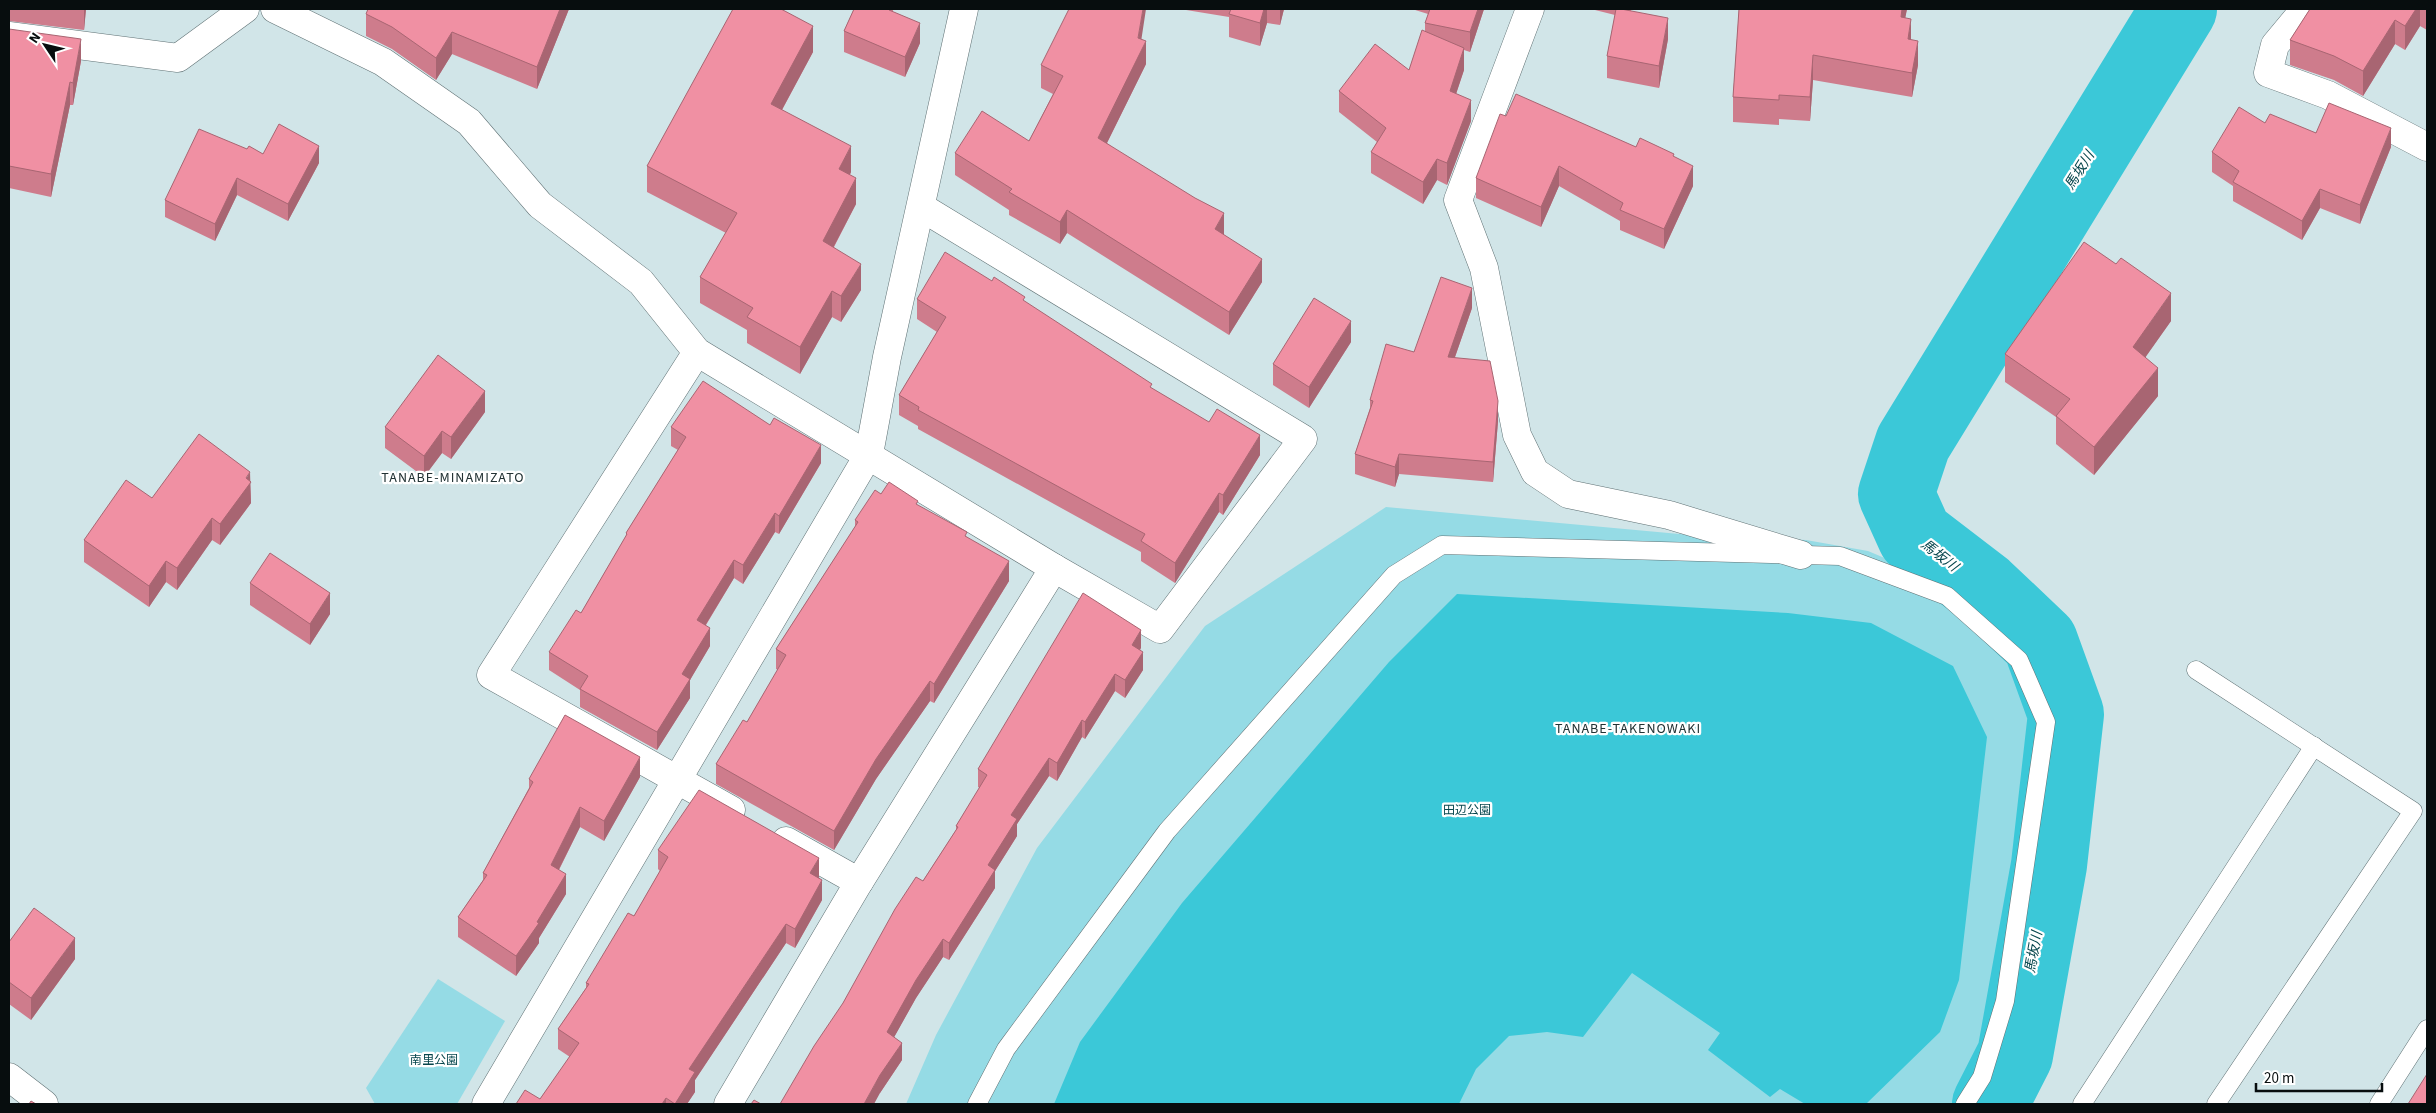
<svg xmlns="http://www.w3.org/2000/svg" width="2436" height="1113" viewBox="0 0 2436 1113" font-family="'Source Sans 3','Noto Sans JP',sans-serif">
<rect width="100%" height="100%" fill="#d1e5e8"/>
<g fill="#95dbe5">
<polygon points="1386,507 1712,537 1806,540 1868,551 1958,589 2029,651 2055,723 2017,988 1991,1080 1977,1104 906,1104 936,1035 1037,848 1205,626"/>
<polygon points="438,979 505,1021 457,1104 375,1104 366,1088"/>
</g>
<polygon fill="#3bc8d8" points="1457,594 1788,613 1871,623 1953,666 1987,737 1959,980 1940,1032 1866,1104 1805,1104 1780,1089 1770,1097 1708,1050 1720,1033 1632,973 1583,1037 1547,1032 1509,1036 1476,1069 1459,1104 1054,1104 1080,1042 1182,903 1389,662"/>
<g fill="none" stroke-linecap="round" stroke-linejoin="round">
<polyline stroke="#3bc8d8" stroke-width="76" points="1990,1104 2015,1055 2049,865 2066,714 2040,642 1984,589 1915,536 1896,494 1913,443 2179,9"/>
<g stroke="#607275" stroke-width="19">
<g id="service">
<polyline points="2196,670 2413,811 2216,1104"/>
<polyline points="977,1104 1006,1049 1167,831 1394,575 1442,545 1840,556 1947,596 2019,660 2046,722 2005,1001 1982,1077 1965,1104"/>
<polyline points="2082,1104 2314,746"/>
<polyline points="2379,1104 2427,1029"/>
</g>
</g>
<g stroke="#607275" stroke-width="29">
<g id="minor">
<polyline points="275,9 383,62 469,122 540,205 641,282 697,352 1054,568 1160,629 1303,439 921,207"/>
<polyline points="1530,9 1458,200 1484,268 1517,435 1535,472 1568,494 1669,515 1801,555"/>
<polyline points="2305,9 2275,45 2268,73 2328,95 2427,147"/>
<polyline points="9,36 178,58 245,9"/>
<polyline points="697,352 491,675 731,810"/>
<polyline points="786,841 859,882"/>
<polyline points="9,1077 44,1104"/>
<polyline points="486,1104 869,454 887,357 964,9"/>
<polyline points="728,1104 859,882 1054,568"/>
</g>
</g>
<use href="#service" stroke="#fff" stroke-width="18"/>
<use href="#minor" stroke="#fff" stroke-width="28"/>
</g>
<g fill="#ce7c8c">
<polygon points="9,9 86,9 84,30 9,21"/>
<polygon points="569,9 537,89 452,54 436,80 392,49 366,36 366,14"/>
<polygon points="784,9 784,11 813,52 782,110 851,172 850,175 856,204 834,247 861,290 841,322 832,317 800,374 747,343 747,330 700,303 700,277 726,233 647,192 647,166"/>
<polygon points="854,9 893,9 893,12 920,43 905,77 844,52 844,31"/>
<polygon points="1180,9 1284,9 1280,25 1267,23 1260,46 1229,37 1229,17"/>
<polygon points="1412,9 1484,9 1470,52 1464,50 1464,70 1456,94 1471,121 1447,185 1437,180 1423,204 1371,173 1371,152 1377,142 1339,112 1339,91 1409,70 1425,31 1425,23 1428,14"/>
<polygon points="1591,9 1631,9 1631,11 1668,39 1659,88 1607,78 1607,56 1615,15"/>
<polygon points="1739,9 1907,9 1905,17 1918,65 1912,97 1813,80 1810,121 1779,119 1779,125 1733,122 1733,97"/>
<polygon points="2310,9 2427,9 2427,30 2420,26 2405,50 2395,44 2363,96 2334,80 2290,65 2290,40"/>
<polygon points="9,29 81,61 73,105 70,105 51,197 9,188"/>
<polygon points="1142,39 1146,64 1107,143 1224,235 1262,282 1229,335 1067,233 1060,244 1009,215 1009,210 955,175 955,153 1029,141 1053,94 1041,88 1041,65"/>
<polygon points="1506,116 1636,147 1674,157 1693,186 1664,249 1620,230 1620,221 1559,186 1541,227 1476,198 1476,178"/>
<polygon points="2265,123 2391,147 2360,224 2320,208 2302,240 2233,201 2233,186 2212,172 2212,152"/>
<polygon points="247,149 263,154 319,163 288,221 237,195 215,241 165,217 165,200"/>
<polygon points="917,299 1025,302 1152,389 1260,455 1223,515 1219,512 1175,583 1141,561 1141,552 918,429 918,426 899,415 899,395 937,332 917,319"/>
<polygon points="1472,308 1455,357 1498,421 1493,482 1399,474 1395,487 1355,474 1355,454 1370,408 1370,400 1414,352"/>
<polygon points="2171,321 2145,357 2158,396 2094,475 2056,444 2056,417 2005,382 2005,354"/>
<polygon points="1351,342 1309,408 1273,385 1273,364"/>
<polygon points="485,412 451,459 442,453 424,477 385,448 385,427"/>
<polygon points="671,427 821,463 779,534 775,532 743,584 734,578 706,625 710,646 690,680 690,698 657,750 580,707 580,690 549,670 549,652 581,613 626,536 626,533 678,450 671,446"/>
<polygon points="250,481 251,503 220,545 212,540 177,590 166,582 149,607 84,562 84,540 152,498"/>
<polygon points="881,494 918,506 967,537 1009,581 934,703 930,701 876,779 834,850 716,784 716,764 747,722 778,670 776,669 776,649 855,527 855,520"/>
<polygon points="250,583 330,614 310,645 250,605"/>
<polygon points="1141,648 1140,650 1143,670 1125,698 1115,691 1085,739 1082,737 1057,781 1049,776 1017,824 1017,836 995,871 995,888 949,960 943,957 916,998 894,1037 902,1060 880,1093 843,1003 956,830 956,826 980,788 978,787 978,769"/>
<polygon points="640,777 604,841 580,827 559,870 566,894 539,938 539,943 516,976 458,937 458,917 483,880 483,873 529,788 529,779"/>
<polygon points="658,850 819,877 822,900 795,948 786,943 695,1080 695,1092 687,1104 516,1104 540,1099 570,1057 558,1049 558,1029 586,988 586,983 634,916 660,871 658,869"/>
<polygon points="9,942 75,959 31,1020 9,1004"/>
</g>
<g fill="#a86572">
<polygon points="84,9 86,9 84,30"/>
<polygon points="560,9 569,9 537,89 537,67"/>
<polygon points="1143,9 1146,9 1139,55 1146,41 1146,64 1098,161 1098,138 1138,38"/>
<polygon points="1264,9 1267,9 1267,23 1260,46 1260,23"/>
<polygon points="1280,9 1284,9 1280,25"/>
<polygon points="1478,9 1484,9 1470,52 1470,32"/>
<polygon points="1902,9 1907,9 1901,41 1901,17"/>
<polygon points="2416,9 2420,9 2420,26 2405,50 2405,26"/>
<polygon points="1668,18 1668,39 1659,88 1659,66"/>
<polygon points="1911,19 1911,43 1908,39"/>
<polygon points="2395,20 2395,44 2363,96 2363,71"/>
<polygon points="920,23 920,43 905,77 905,57"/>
<polygon points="813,26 813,52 771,130 771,104"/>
<polygon points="452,32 452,54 436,80 436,58"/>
<polygon points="81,39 81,61 73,105 73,83"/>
<polygon points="1918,41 1918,65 1912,97 1912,73"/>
<polygon points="1464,48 1464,70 1450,112 1450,91"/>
<polygon points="1813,55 1813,80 1810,121 1810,97"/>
<polygon points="70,82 70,105 51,197 51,174"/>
<polygon points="1471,100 1471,121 1447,185 1447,163"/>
<polygon points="2391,128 2391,147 2360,224 2360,205"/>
<polygon points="319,146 319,163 288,221 288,204"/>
<polygon points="851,146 851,172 839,195 839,169"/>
<polygon points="1437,159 1437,180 1423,204 1423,182"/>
<polygon points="1559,166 1559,186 1541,227 1541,207"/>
<polygon points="1693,166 1693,186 1664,249 1664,229"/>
<polygon points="237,178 237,195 215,241 215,224"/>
<polygon points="856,178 856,204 823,267 823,241"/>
<polygon points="2320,189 2320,208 2302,240 2302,221"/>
<polygon points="1067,210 1067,233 1060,244 1060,222"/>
<polygon points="1224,213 1224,236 1215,229"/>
<polygon points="1262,259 1262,282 1229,335 1229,312"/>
<polygon points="861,264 861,290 841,322 841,296"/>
<polygon points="1472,288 1472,308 1448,377 1448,357"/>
<polygon points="832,291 832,317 800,374 800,347"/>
<polygon points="2171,293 2171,321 2133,375 2133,347"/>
<polygon points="1351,321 1351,342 1309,408 1309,387"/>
<polygon points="10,345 10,368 9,369 9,347"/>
<polygon points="2158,368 2158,396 2094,475 2094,447"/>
<polygon points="485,391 485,412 451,459 451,437"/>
<polygon points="1498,401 1498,421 1493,482 1493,462"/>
<polygon points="442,431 442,453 424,477 424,456"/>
<polygon points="1260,435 1260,455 1223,515 1223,495"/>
<polygon points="821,445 821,463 779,534 779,516"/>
<polygon points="1399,454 1399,474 1395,487 1395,467"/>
<polygon points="250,472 251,503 220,545 220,524"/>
<polygon points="1219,493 1219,512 1175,583 1175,563"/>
<polygon points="775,513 775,532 743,584 743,565"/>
<polygon points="212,518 212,540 177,590 177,568"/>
<polygon points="734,560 734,578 697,639 697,620"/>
<polygon points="166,561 166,582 149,607 149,586"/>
<polygon points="1009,561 1009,581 934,703 934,684"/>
<polygon points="330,593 330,614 310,645 310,624"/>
<polygon points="710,628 710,646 690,680 690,698 657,750 657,732 682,674"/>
<polygon points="1141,630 1141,648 1132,663 1132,645"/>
<polygon points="1143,652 1143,670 1125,698 1125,680"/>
<polygon points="1115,674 1115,691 1085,739 1085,722"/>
<polygon points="930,681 930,701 876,779 834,850 834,831 876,759"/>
<polygon points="1082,720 1082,737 1057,781 1057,763"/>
<polygon points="640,757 640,777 604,841 604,821"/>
<polygon points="1049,758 1049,776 1017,824 1017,836 995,871 995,888 949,960 949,943 988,865 1011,815"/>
<polygon points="580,807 580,827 551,885 551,865"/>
<polygon points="819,858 819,877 810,893 810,873"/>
<polygon points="566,874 566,894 539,938 539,943 516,976 516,956"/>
<polygon points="822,880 822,900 795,948 795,929"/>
<polygon points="786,924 786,943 695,1080 695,1092 687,1104 675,1104 689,1069"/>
<polygon points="75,938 75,959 31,1020 31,998"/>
<polygon points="943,939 943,957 916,998 887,1050 887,1032 916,980"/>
<polygon points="902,1043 902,1060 880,1093 874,1104 864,1104 880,1075"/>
<polygon points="666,1098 666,1104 662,1104"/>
</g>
<g fill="#f090a3" stroke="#a86572">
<polygon points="368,9 560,9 537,67 452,32 436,58 392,27 366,14"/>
<polygon points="733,9 781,9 813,26 771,104 851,146 839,169 856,178 823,241 861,264 841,296 832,291 800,347 747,317 753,308 700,277 737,213 647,166"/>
<polygon points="854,9 890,9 889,10 920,23 905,57 844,31"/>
<polygon points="1069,9 1143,9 1138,38 1146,41 1098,138 1195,198 1224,213 1215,229 1262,259 1229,312 1067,210 1060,222 1009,192 1012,189 955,153 982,111 1029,141 1063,76 1041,65"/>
<polygon points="1231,9 1264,9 1260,23 1229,14"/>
<polygon points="1430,9 1478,9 1470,32 1425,23"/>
<polygon points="1616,9 1621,9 1668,18 1659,66 1607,56"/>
<polygon points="1739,9 1902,9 1901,17 1911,19 1908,39 1918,41 1912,73 1813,55 1810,97 1779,95 1779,100 1733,97"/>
<polygon points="2310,9 2416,9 2405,26 2395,20 2363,71 2334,56 2290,40"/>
<polygon points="9,29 81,39 73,83 70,82 51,174 9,166"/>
<polygon points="1422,30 1464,48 1450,91 1471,100 1447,163 1437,159 1423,182 1371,152 1386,128 1339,91 1375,44 1409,70"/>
<polygon points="1516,94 1636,147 1640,138 1674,154 1673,156 1693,166 1664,229 1620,210 1623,203 1559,166 1541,207 1476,178 1500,114 1506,116"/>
<polygon points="2329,103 2391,128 2360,205 2320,189 2302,221 2233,182 2239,171 2212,152 2239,107 2265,123 2270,114 2316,133"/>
<polygon points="279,124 319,146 288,204 237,178 215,224 165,200 199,129 247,149 249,146 263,154"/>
<polygon points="2084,242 2116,264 2121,258 2171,293 2133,347 2158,368 2094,447 2056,416 2070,399 2005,354"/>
<polygon points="945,252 992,281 994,277 1025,297 1023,300 1152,384 1150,387 1209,422 1217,409 1260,435 1223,495 1219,493 1175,563 1141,541 1145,534 918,410 919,407 899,395 946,317 917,299"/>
<polygon points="1441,277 1472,288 1448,357 1490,361 1498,401 1493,462 1399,454 1395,467 1355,454 1373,401 1370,400 1386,344 1414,352"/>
<polygon points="1314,298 1351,321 1309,387 1273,364"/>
<polygon points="438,355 485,391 451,437 442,431 424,456 385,427"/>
<polygon points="703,381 770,425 774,418 821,445 779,516 775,513 743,565 734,560 697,620 710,628 682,674 690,679 657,732 580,689 588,676 549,652 576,610 581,613 627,534 626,533 686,437 671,427"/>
<polygon points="199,434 250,472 246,478 251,482 220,524 212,518 177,568 166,561 149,586 84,540 126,480 152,498"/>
<polygon points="889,482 918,501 916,504 967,532 965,536 1009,561 934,684 930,681 876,759 834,831 716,764 743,720 747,722 786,655 776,649 858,522 855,520 875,490 881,494"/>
<polygon points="270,553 330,593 310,624 250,583"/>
<polygon points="1083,593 1141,630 1132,645 1143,652 1125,680 1115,674 1085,722 1082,720 1057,763 1049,758 1011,815 1017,819 988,865 995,870 949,943 943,939 916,980 887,1032 902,1043 880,1075 864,1104 780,1104 814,1046 843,1003 895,909 916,877 923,881 958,827 956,826 987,775 978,769"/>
<polygon points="565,715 640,757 604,821 580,807 551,865 566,874 537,922 539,923 516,956 458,917 487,875 483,873 533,782 529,779"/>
<polygon points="699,790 819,858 810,873 822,880 795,929 786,924 689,1069 695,1072 675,1104 666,1098 662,1104 516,1104 525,1090 540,1099 579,1043 558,1029 589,984 586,983 628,913 634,916 668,857 658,850"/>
<polygon points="34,908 75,938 31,998 9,982 9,942"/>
<polygon points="2427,1074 2427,1104 2408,1104"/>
<polygon points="754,1100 761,1104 751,1104"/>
<polygon points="31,1101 36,1104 29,1104"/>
</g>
<g text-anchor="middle" stroke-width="4.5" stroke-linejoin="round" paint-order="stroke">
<g font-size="12" fill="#07464d" stroke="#fff">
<text x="1467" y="814">田辺公園</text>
<text x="434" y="1064">南里公園</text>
</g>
<g font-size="14" font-style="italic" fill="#07464d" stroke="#fff">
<text transform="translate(2079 170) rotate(-58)" y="5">馬坂川</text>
<text transform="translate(1940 555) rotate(38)" y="5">馬坂川</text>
<text transform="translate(2033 952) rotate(-80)" y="5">馬坂川</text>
</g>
<g font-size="14" letter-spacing="1" fill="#223234" stroke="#fff">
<text x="453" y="482">TANABE-MINAMIZATO</text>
<text x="1628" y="733">TANABE-TAKENOWAKI</text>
</g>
</g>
<rect width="2436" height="1113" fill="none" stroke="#070d0e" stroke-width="20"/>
<g transform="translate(45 45) rotate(305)" stroke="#ffffff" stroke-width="4" paint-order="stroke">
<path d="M0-4L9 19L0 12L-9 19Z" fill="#070d0e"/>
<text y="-8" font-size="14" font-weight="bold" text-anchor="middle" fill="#070d0e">N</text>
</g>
<path d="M2256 1083v8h126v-8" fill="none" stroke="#070d0e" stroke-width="2.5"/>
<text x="2264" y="1083" font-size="15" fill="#070d0e" stroke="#ffffff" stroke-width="4" paint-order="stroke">20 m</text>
</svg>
